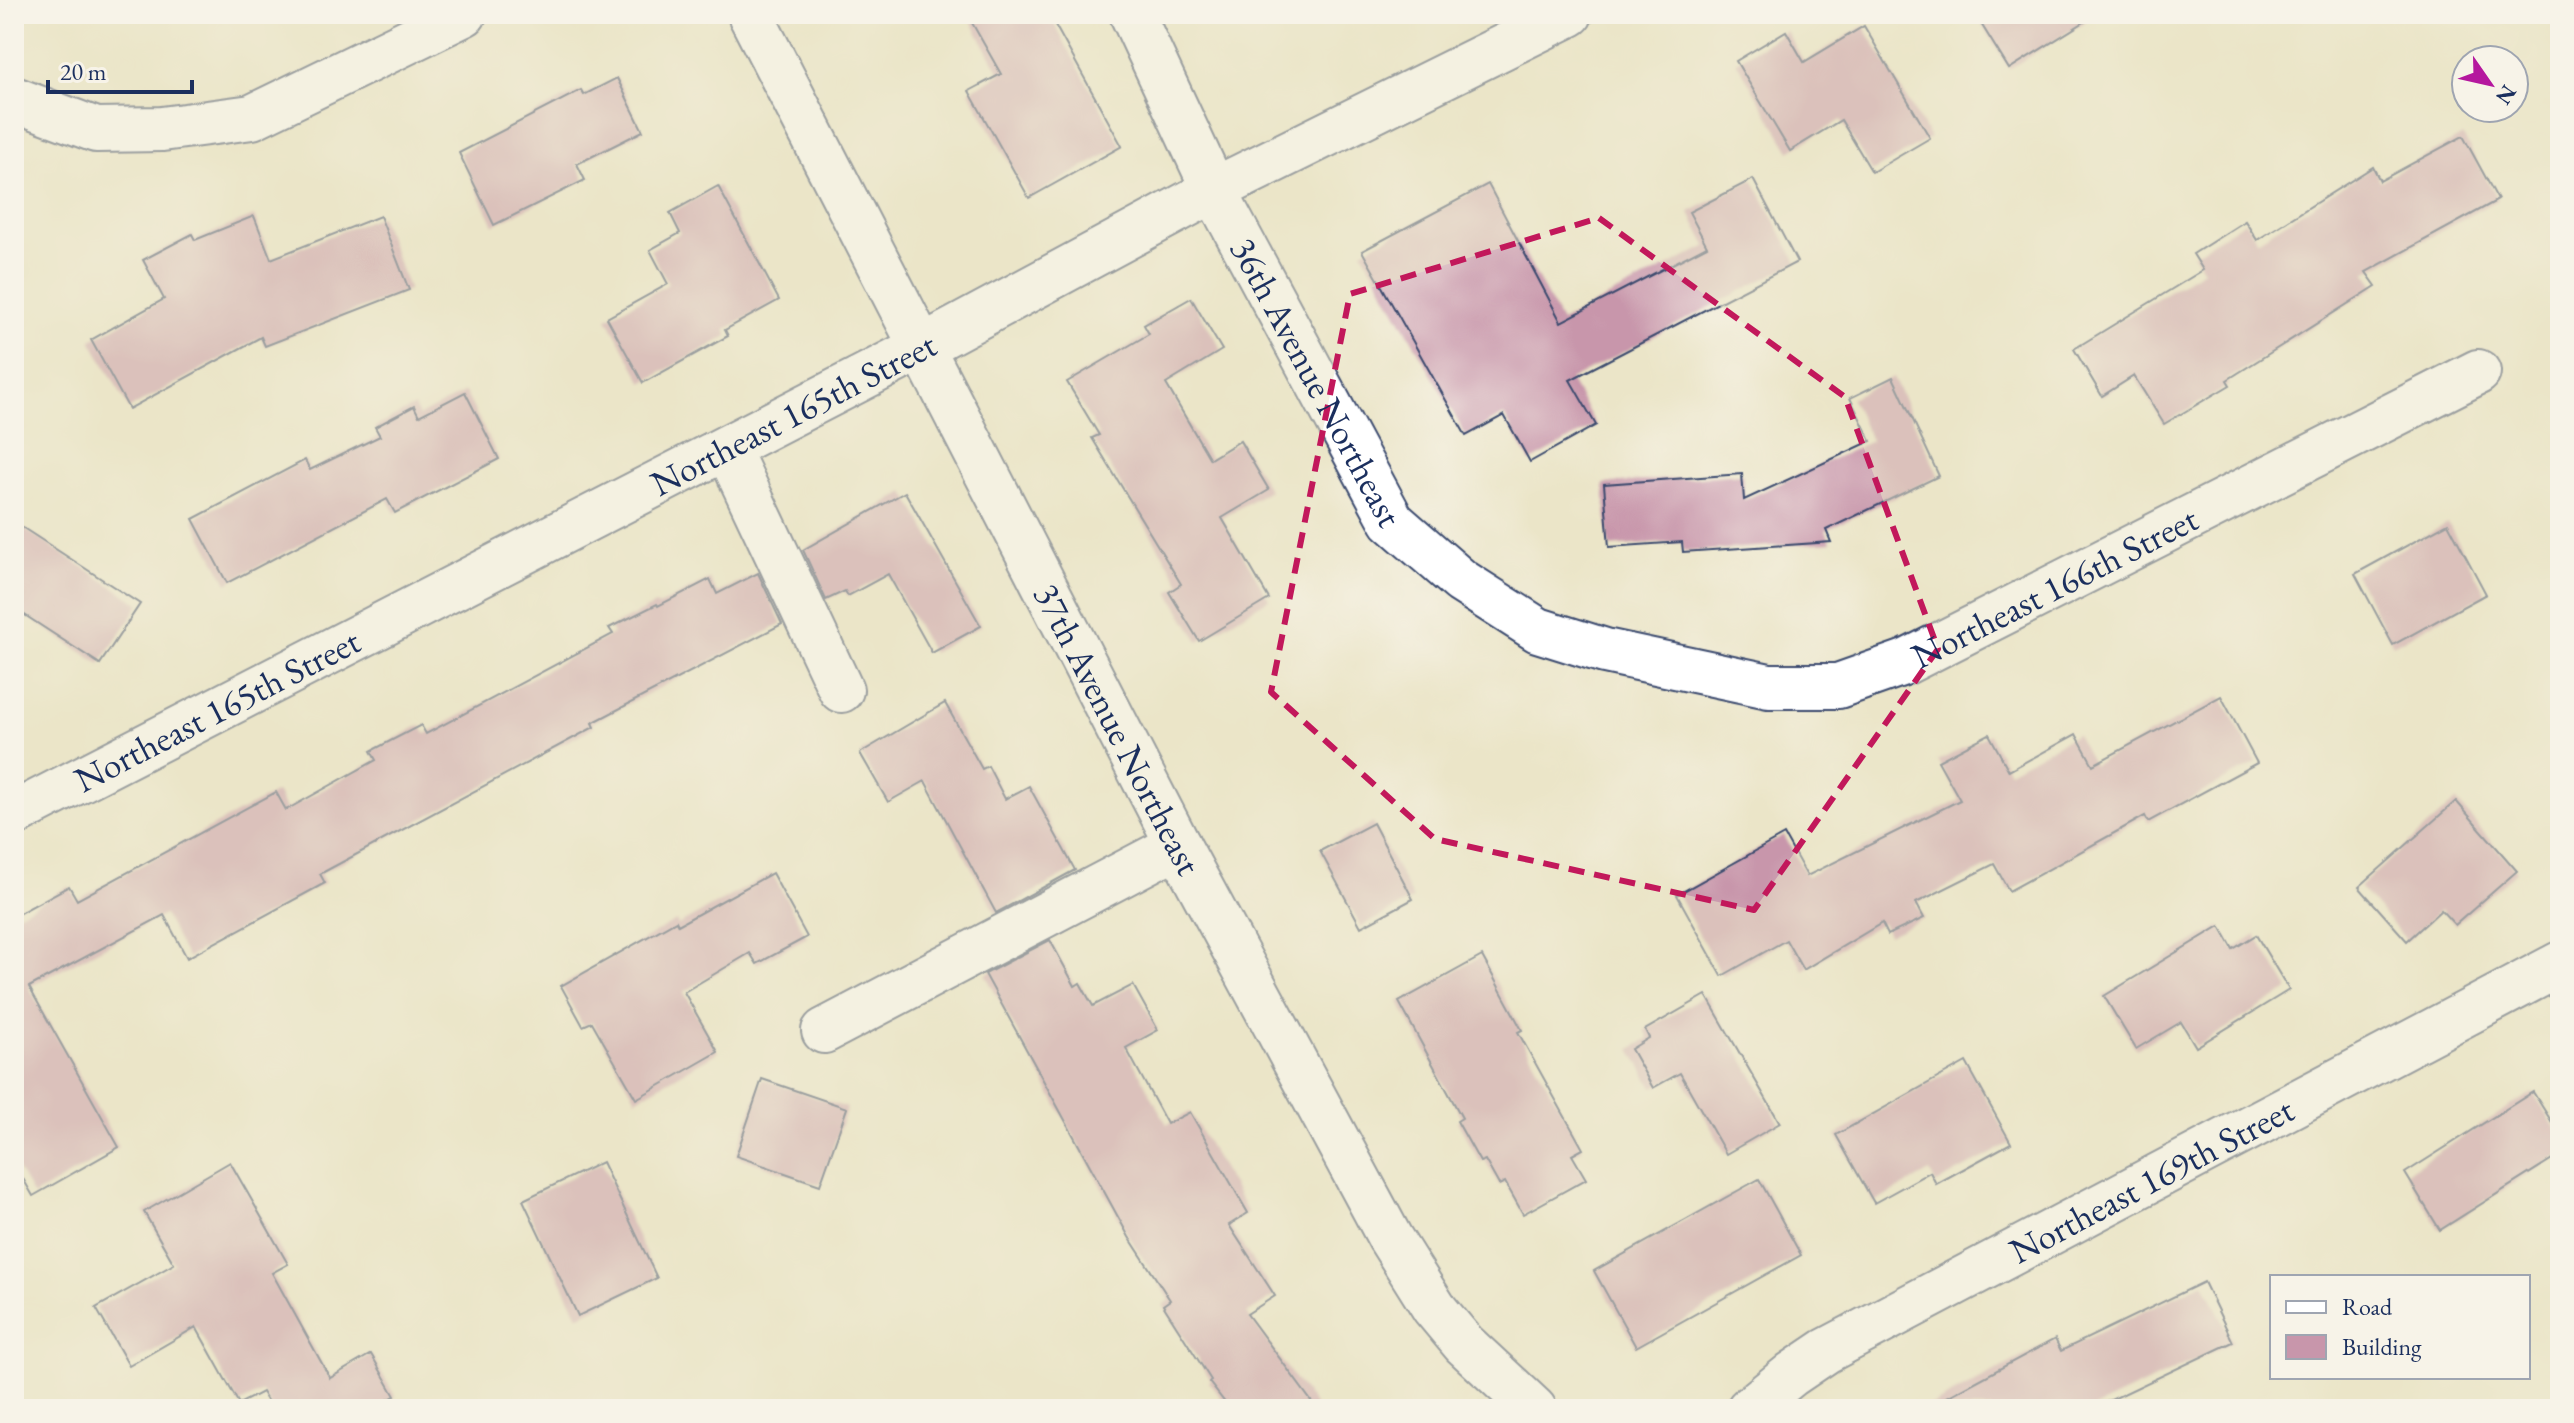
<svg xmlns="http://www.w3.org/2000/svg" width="2574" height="1423" viewBox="0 0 2574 1423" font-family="'EB Garamond',serif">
<rect width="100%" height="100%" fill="#f7f3e8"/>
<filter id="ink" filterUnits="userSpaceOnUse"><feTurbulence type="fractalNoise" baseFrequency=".0125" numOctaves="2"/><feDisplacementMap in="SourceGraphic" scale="16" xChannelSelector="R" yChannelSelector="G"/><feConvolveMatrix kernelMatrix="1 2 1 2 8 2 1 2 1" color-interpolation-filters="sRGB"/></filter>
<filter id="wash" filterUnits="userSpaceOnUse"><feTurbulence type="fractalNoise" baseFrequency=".006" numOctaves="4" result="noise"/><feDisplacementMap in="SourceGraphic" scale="32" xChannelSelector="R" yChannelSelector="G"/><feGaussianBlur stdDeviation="1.8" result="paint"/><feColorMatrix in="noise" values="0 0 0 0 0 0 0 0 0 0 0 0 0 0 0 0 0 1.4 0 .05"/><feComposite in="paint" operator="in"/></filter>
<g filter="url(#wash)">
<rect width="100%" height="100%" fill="#ebe5c8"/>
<g id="blocks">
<g fill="#c896ab">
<polygon points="967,14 1049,14 1122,146 1029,198 969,91 1001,74"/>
<polygon points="1975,14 2097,14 2009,69"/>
<polygon points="1864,26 1930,138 1872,172 1841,120 1790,151 1736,61 1786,31 1804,62"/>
<polygon points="617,78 643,131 577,164 585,180 494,225 459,153 581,90 584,95"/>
<polygon points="2463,136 2498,200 2366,272 2376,286 2227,380 2230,385 2164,424 2134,376 2102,396 2074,349 2203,270 2193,254 2245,221 2257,240 2373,167 2380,181"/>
<polygon points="1753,179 1797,262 1570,380 1596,425 1530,462 1504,415 1466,436 1362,251 1488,184 1561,322 1707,246 1689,212"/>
<polygon points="718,186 779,300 725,330 728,336 643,383 607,318 668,284 650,250 680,233 670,213"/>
<polygon points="254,216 271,259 380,216 409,290 265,346 261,337 129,409 91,340 164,299 143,260 192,234 195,240"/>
<polygon points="1191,298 1222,350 1166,384 1210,459 1240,441 1269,490 1222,518 1269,599 1199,641 1169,592 1181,584 1092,438 1099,435 1067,382 1149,334 1144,325"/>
<polygon points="1893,377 1939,476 1826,530 1831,542 1683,552 1682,542 1609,547 1604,484 1742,474 1744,500 1871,441 1850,398"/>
<polygon points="465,392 499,459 395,513 387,499 227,583 193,519 305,460 310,470 380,436 375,427 414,406 419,416"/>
<polygon points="905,492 981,626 932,653 888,574 848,596 845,591 826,600 803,550"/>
<polygon points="14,522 140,604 100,664 14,608"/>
<polygon points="2448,523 2486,594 2393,645 2355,574"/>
<polygon points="758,573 782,624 592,723 594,727 320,874 325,883 187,958 164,915 29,987 119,1147 33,1196 14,1163 14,916 69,886 77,900 276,792 286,810 376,760 371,751 421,725 426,734 613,634 609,628 657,604 658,606 710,579 717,594"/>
<polygon points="2221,696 2257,763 2148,822 2145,816 2009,891 1994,864 1916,903 1924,918 1888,935 1882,923 1803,970 1786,940 1722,976 1677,895 1784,835 1807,876 1960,800 1938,761 1989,734 2009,771 2076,734 2093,765"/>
<polygon points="945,703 982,769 988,766 1005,799 1029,786 1075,870 996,913 925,781 888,802 860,753"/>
<polygon points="2456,801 2517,871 2455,925 2441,910 2407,941 2359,887"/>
<polygon points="1373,823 1413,899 1361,927 1320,851"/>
<polygon points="772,873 807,937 757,964 750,953 684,992 718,1052 636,1099 592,1022 583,1026 561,986 676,921 678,925"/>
<polygon points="2220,926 2233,949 2256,935 2289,990 2196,1047 2181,1022 2136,1049 2104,996"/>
<polygon points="1050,940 1075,986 1080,983 1093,1006 1133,985 1158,1030 1126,1048 1167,1124 1190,1112 1248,1213 1229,1225 1275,1296 1247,1314 1317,1409 1230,1409 1209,1382 1211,1380 1163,1305 1170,1300 1129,1237 985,974"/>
<polygon points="1482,956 1522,1030 1518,1032 1583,1149 1572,1155 1586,1179 1523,1214 1505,1182 1499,1185 1485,1160 1480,1162 1457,1121 1462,1118 1399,1002"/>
<polygon points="1706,995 1780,1123 1726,1154 1680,1073 1653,1088 1631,1049 1649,1038 1645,1030"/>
<polygon points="1966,1062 2011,1143 1936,1184 1930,1172 1874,1203 1836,1135"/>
<polygon points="762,1079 847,1108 820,1185 736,1156"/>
<polygon points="2533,1092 2560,1135 2560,1154 2440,1230 2405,1173"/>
<polygon points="230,1162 288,1264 272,1273 330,1378 371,1354 395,1396 371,1409 272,1409 262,1392 239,1404 196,1327 129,1366 96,1308 174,1264 144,1212"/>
<polygon points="602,1162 657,1278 578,1316 523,1200"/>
<polygon points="1759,1179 1801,1255 1636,1347 1594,1271"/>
<polygon points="2204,1282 2233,1342 2092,1409 1925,1409 2055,1339 2061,1351"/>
</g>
</g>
</g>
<g filter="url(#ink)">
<use href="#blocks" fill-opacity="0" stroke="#3a4a6e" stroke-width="2"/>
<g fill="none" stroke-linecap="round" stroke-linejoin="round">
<g stroke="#3a4a6e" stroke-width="48">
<g id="minor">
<path id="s1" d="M750 14 1178 845 1390 1238 1434 1308 1464 1344 1534 1409"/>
<path id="s2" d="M1132 14 1214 190 1392 521 1461 581 1538 630 1605 651 1769 686H1838L1906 662 2478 372"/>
<polyline points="14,99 96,130 162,129 252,117 464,14"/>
<polyline points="727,448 841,690"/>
<path id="s3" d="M14 814 922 347 1214 190 1570 14"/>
<polyline points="824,1031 1178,845"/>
<path id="s4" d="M1749 1409 1792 1374 1826 1351 2560 964"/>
</g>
</g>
<use href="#minor" stroke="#fff" stroke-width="44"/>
</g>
</g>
<path d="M0 0H2574V1423H0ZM1599 218 1845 397 1938 649 1754 910 1435 839 1271 692 1350 294Z" fill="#ebe5c8" fill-opacity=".55" fill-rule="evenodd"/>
<path fill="none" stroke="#c2185b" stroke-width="6" stroke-dasharray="16 10" stroke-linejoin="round" d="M1599 218 1845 397 1938 649 1754 910 1435 839 1271 692 1350 294Z"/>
<g text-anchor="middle" stroke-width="8" stroke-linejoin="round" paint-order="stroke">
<g font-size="36" fill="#1b2f5e" stroke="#f7f3e8">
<text dy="13" stroke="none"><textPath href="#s2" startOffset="412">36th Avenue Northeast</textPath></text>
<text dy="13" stroke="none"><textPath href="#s3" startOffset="876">Northeast 165th Street</textPath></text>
<text dy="13" stroke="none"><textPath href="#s2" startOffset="1298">Northeast 166th Street</textPath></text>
<text dy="13" stroke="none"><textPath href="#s3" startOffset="228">Northeast 165th Street</textPath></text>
<text dy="13" stroke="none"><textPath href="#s1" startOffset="804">37th Avenue Northeast</textPath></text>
<text dy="13" stroke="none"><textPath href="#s4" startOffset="464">Northeast 169th Street</textPath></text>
</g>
</g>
<rect width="2574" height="1423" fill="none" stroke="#f7f3e8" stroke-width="48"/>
<rect x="2270" y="1275" width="260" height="104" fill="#f7f3e8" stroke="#9fa5b1" stroke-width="2"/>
<rect x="2286" y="1301" width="40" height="12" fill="#ffffff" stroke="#9fa5b1" stroke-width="2"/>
<text x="2342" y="1315" font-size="24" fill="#1b2f5e">Road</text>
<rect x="2286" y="1335" width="40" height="24" fill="#c896ab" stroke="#9fa5b1" stroke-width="2"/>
<text x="2342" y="1355" font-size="24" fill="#1b2f5e">Building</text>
<g transform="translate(2490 84) rotate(124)"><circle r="38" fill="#f7f3e8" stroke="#9fa5b1" stroke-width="2"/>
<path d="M0-6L14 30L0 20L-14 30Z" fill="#b5179e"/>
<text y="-12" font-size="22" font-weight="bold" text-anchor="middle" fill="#1b2f5e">N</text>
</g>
<path d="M48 80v12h144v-12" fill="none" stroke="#1b2f5e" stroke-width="4"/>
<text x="60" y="80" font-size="24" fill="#1b2f5e" stroke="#f7f3e8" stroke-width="6" paint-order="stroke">20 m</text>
</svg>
